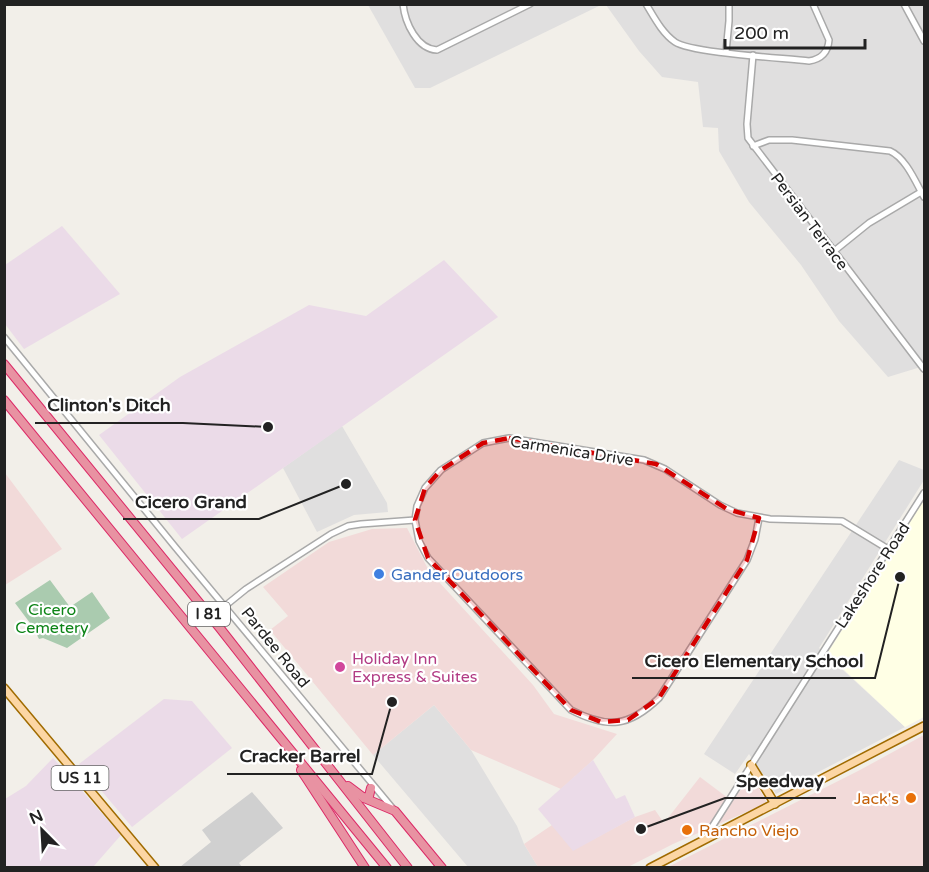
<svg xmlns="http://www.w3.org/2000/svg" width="929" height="872" viewBox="0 0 929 872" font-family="'Varela Round',sans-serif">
<rect width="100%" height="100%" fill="#f2efe9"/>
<g fill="#e0dfdf">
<polygon points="368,5 601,5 430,88 415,88"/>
<polygon points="606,5 924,5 924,366 888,377 839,321 801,265 749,202 719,151 718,128 703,127 698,82 662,77 639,51"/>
<polygon points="342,426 387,503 388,512 354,515 317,532 283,468"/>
<polygon points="899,460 924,470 924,480 819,648 905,727 776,794 749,754 735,774 704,754"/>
<polygon points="434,705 471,750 517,826 524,844 538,867 468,867 373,755"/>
</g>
<g fill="#f2dad9">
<polygon points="5,473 62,549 5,585"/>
<polygon points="407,528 429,571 533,685 554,714 617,734 593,760 561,789 471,750 434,705 373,755 270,630 288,616 263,587 329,542 372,529"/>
<polygon points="924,735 924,867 668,867 860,770"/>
<polygon points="752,776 767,803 673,844 628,867 538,867 524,844 552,825 573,850 635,817 655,810 664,823 700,777 732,801"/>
</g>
<g fill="#ebdbe8">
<polygon points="62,226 120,294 24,349 5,324 5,265"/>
<polygon points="444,260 498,317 182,539 99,435 180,377 309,305 366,316"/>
<polygon points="164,699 192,701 232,748 132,827 79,764"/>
<polygon points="53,758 121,835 93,867 5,867 5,799 26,786"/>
<polygon points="593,760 616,799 625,795 635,817 573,851 538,809"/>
</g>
<polygon fill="#ffffe5" points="924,500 924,717 905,727 827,654"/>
<polygon fill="#d0d0d0" points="252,792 283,828 239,863 242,867 180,867 211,842 202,830"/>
<polygon fill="#aacbaf" points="50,580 70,607 92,592 110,618 67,648 43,638 39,639 33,627 15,603"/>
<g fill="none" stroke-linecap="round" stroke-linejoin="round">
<g stroke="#a9a9a9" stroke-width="8">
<g id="minor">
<path d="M403 4C405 23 417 49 437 50L530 4"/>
<path d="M646 4C654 17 662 33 675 42 691 53 784 58 809 61 822 59 828 52 829 40L813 4"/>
<polyline points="904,4 924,41"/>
<polyline points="726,52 729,21 729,4"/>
<polyline points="753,55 747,124 748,138 924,369"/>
<path d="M753 146 769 140H792L890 151C906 158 916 183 924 197"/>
<polyline points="833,252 869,223 921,192"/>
<polyline points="4,337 176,548 394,810"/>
<path d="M415 520 419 541 428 558 571 710C608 729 629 727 659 698L747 560 755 539 759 518"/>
<polyline points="225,606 246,589 331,534 348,526 361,524 415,520 417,506 425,488 441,470 483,443 509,438 644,460 665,469 720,505 737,513 770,519 842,521 888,549"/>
<polyline points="705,838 924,493"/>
</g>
</g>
<g stroke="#a06b00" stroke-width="10">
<g id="major">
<polyline points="4,688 155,868"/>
<polyline points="751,765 775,804"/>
<polyline points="650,868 924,726"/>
</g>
</g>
<g stroke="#dc2a67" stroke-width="10">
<g id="highway">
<polyline points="4,364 219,627 408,868"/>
<polyline points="4,400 387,868"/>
<polyline points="301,770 365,868"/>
<polyline points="348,786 364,798 395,811 442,868"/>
<polyline points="364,798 369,796 371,788"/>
</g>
</g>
<use href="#minor" stroke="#fff" stroke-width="5"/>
<use href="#major" stroke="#fcd6a4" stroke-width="7"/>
<use href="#highway" stroke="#e892a2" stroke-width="8"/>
</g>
<path fill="#d40000" fill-opacity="0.2" stroke="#d40000" stroke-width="4.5" stroke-dasharray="12 8" stroke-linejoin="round" d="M509 438 656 464 727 509 759 518 747 560 659 698 628 720 601 722 571 710 428 558 415 520 425 488 441 470 483 443Z"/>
<circle fill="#3f7fe0" stroke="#fff" stroke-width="2" cx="379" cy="574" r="6"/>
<circle fill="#d1479c" stroke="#fff" stroke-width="2" cx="340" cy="667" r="6"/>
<g fill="#e8710a" stroke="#fff" stroke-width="2">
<circle cx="911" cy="798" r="6"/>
<circle cx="687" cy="830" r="6"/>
</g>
<g text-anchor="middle" stroke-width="4.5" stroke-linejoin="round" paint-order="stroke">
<g fill="#fff" stroke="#646464" stroke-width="1.5">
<rect x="188" y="602" width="42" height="24" rx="4.5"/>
<rect x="51.5" y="766" width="57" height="24" rx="4.5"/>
</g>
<g font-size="15" font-weight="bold" fill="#222">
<text x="209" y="619">I 81</text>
<text x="80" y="783">US 11</text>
</g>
<g font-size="16" fill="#222" stroke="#fff">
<text transform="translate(810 221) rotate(53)" y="6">Persian Terrace</text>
<text transform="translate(572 450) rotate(9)" y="6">Carmenica Drive</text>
<text transform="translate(872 575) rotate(-57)" y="6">Lakeshore Road</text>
<text transform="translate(276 647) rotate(51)" y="6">Pardee Road</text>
</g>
<g font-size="16" fill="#366cbe" stroke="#fff" text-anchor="start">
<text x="391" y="580">Gander Outdoors</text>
</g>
<g font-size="16" fill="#0c8416" stroke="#fff">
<text x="52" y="615">Cicero<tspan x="52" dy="18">Cemetery</tspan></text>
</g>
<g font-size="16" fill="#b23c85" stroke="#fff" text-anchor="start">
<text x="352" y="664">Holiday Inn<tspan x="352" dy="18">Express &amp; Suites</tspan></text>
</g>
<g font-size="16" fill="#c56008" stroke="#fff" text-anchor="end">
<text x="899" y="804">Jack's</text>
<text x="699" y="836" text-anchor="start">Rancho Viejo</text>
</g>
</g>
<path fill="none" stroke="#222" stroke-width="2" d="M268 427L183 423H35M346 484L259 519H123M900 577L875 678H632M392 702L372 774H227M641 829L725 798H836"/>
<g fill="#222" stroke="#fff" stroke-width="2">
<circle cx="268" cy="427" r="6"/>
<circle cx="346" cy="484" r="6"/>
<circle cx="900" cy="577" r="6"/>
<circle cx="392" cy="702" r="6"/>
<circle cx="641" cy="829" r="6"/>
</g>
<g font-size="18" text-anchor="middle" font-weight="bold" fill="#222" stroke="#fff" stroke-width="4.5" stroke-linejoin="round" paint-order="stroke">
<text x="109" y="411">Clinton's Ditch</text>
<text x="191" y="508">Cicero Grand</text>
<text x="754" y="667">Cicero Elementary School</text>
<text x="300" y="762">Cracker Barrel</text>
<text x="780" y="787">Speedway</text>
</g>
<rect width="929" height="872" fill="none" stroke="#222222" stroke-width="12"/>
<g transform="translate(42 830) rotate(336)" stroke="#ffffff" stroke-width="4.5" paint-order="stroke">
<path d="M0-4.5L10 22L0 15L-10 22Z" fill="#222222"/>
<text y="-9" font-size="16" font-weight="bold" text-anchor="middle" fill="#222222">N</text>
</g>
<path d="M725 39v9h140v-9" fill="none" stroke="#222222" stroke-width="3"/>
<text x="734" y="39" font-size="18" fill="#222222" stroke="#ffffff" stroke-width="4.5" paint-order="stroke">200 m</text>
</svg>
